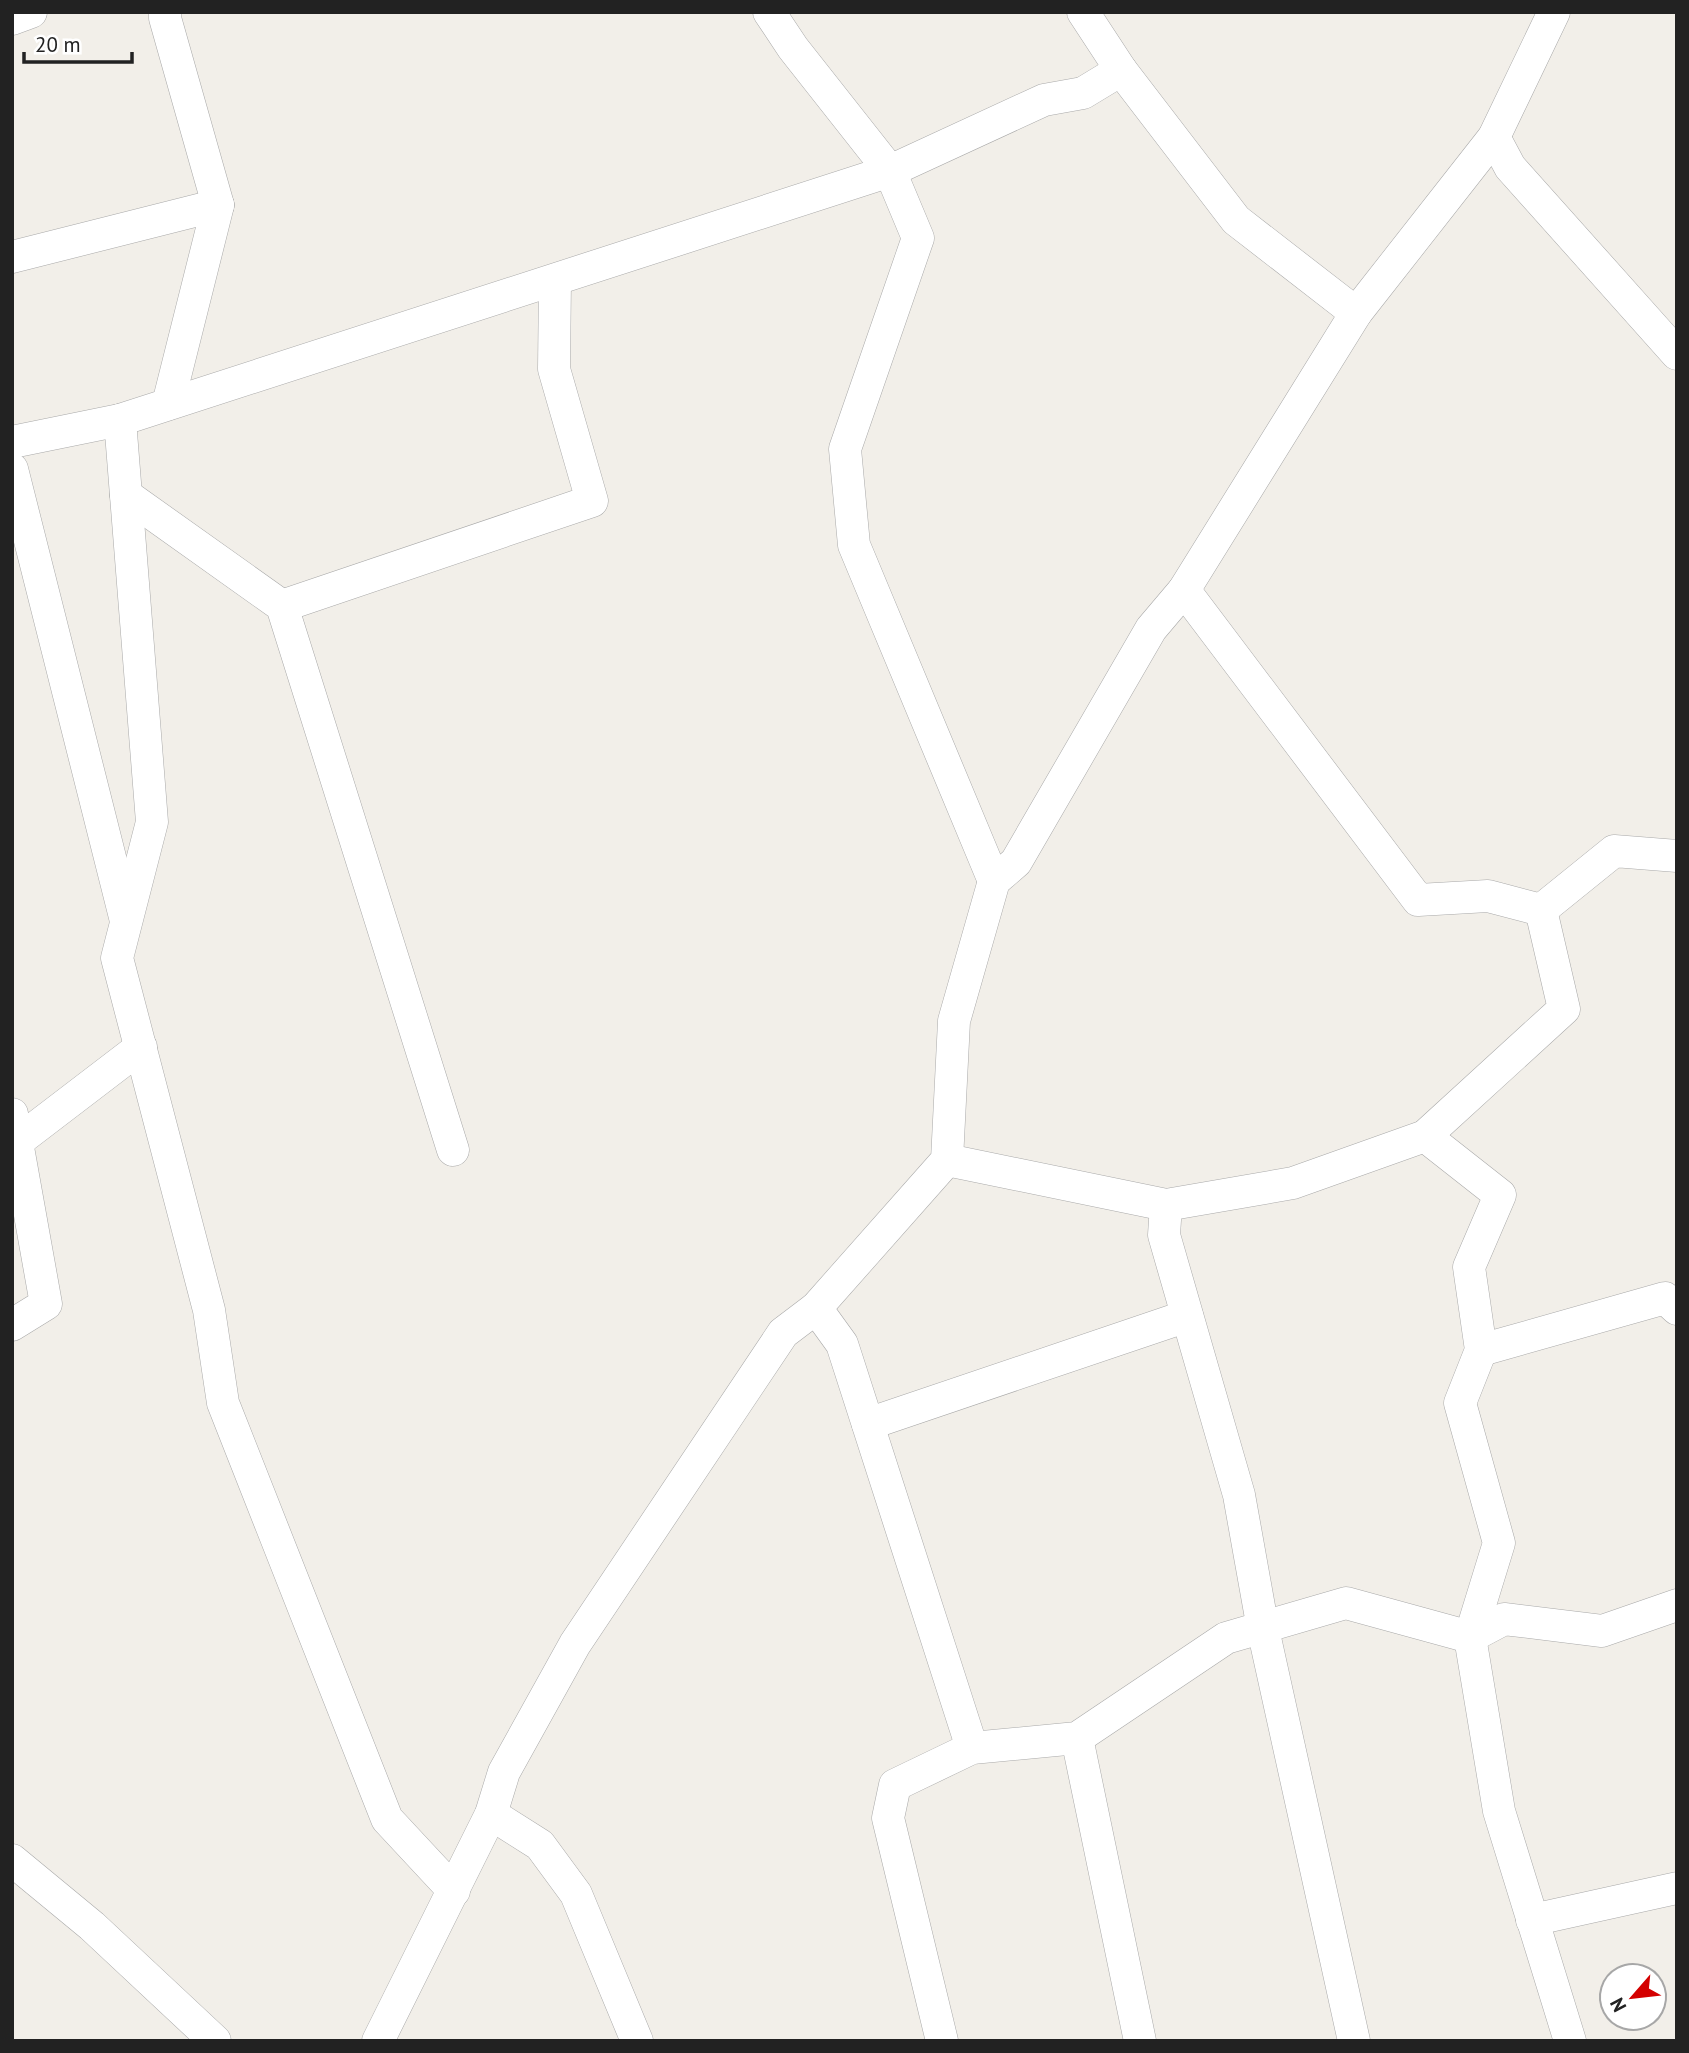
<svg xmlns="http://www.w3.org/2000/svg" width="1689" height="2053" viewBox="0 0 1689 2053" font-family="'PT Sans',sans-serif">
<rect width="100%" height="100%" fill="#f2efe9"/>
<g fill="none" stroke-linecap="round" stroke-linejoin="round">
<g stroke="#a9a9a9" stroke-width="33">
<g id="minor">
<polyline points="165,12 165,18 218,205 168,404"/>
<polyline points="769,12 793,48 890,171 918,238 845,449 854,545 994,881"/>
<polyline points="1083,12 1121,70 1236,220 1356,313"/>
<polyline points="12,19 31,12"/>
<polyline points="1494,137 1510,167 1677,354"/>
<polyline points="12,257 218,205"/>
<polyline points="120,420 152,822 117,958 209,1310 223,1403 387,1819 454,1891"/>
<polyline points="12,442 120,420 890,171 1044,100 1083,93 1121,70"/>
<polyline points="12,469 125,917"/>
<polyline points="126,495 282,606 453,1150"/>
<polyline points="282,606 592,501 554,369 555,280"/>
<polyline points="1541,910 1614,851 1677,856"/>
<polyline points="12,1114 46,1304 12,1325"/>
<polyline points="1425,1136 1500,1195 1469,1267 1481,1350 1460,1403 1499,1543 1470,1637 1499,1811 1570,2041"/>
<polyline points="18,1141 141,1047"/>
<polyline points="947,1160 1166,1205 1293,1183 1425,1136 1564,1009 1541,910 1488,896 1418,900 1184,590"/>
<polyline points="1166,1205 1164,1235 1239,1495 1263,1629 1354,2041"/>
<polyline points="816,1308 842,1344 972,1748"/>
<polyline points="1481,1350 1665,1298 1677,1309"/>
<polyline points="868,1424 1187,1316"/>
<polyline points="1077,1738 1140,2041"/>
<polyline points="491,1814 540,1845 576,1894 637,2041"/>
<polyline points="12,1860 92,1926 215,2041"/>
<polyline points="1532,1920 1677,1888"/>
<polyline points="378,2041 491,1814 504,1772 575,1644 783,1333 816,1308 947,1160 954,1021 994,881 1016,862 1151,629 1184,590 1356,313 1494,137 1554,12"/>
<polyline points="942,2041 888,1818 895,1785 972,1748 1077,1738 1226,1638 1346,1603 1470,1637 1504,1619 1602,1631 1677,1605"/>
</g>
</g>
<use href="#minor" stroke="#fff" stroke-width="32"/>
</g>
<rect width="1689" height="2053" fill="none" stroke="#222222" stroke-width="28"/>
<g transform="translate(1633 1997) rotate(242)"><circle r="33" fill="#ffffff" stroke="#a7a7a7" stroke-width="2"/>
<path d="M0-5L12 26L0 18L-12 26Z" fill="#d40000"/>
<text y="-10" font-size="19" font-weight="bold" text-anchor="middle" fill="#222222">N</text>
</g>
<path d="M24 52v10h108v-10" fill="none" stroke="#222222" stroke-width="3.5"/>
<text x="35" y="52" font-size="21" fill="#222222" stroke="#ffffff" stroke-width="5" paint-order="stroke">20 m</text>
</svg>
